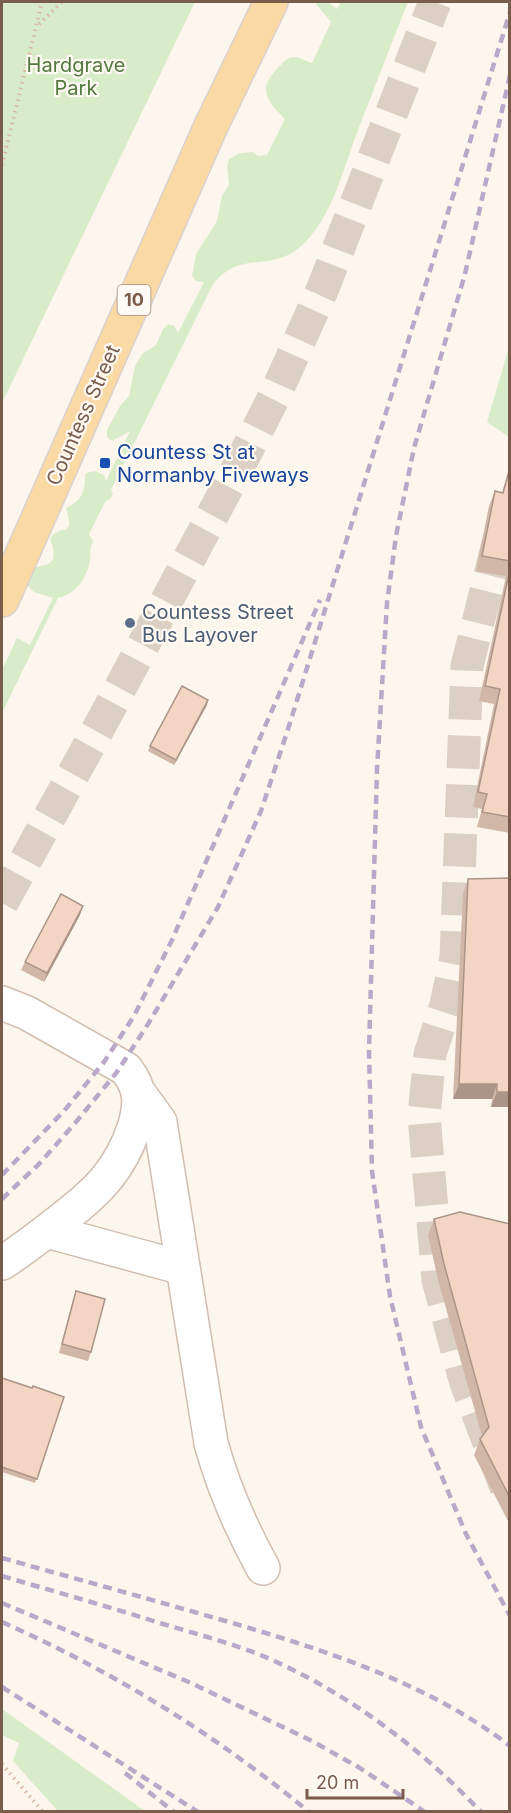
<svg xmlns="http://www.w3.org/2000/svg" width="511" height="1813" viewBox="0 0 511 1813" font-family="Inter,sans-serif">
<rect width="100%" height="100%" fill="#fdf6ec"/>
<g fill="#d8ecc9">
<polygon points="2,2 195,2 2,403"/>
<path d="M316 2H328L337 9 341 2H408C391 44 375 87 358 130 343 169 332 220 299 248 268 273 242 249 213 284L111 490 113 493 111 498 105 502 89 534 93 541C89 551 91 551 90 560 87 578 76 594 58 598L2 713V670L17 638 30 645 53 598 34 592 26 584 32 568C56 563 57 561 50 538 63 523 75 539 66 508 85 498 83 493 86 473L95 471 104 475 106 481 130 431 112 441 107 437V430L120 406 129 396 135 366 142 354 156 345 163 329 168 324 174 326 178 333 204 282 196 281 192 276 196 254 217 221 222 196 229 185 227 166 229 159 240 153 253 152 258 156 267 155 285 119C268 102 256 89 278 68 283 63 287 57 294 57 299 57 306 61 312 63L331 22 317 5Z"/>
<polygon points="509,347 509,437 487,422"/>
<polygon points="2,1709 145,1811 58,1811 13,1761 19,1743 2,1735"/>
</g>
<g fill="none" stroke-linecap="round" stroke-linejoin="round">
<g stroke="#dcd0c4" stroke-width="33" stroke-dasharray="33 16" stroke-linecap="butt">
<polyline points="510,496 467,666 456,957 446,1005 430,1054 424,1116 438,1280 465,1380 510,1498"/>
<polyline points="2,903 102,722 244,456 276,393 323,288 435,2"/>
</g>
<g stroke="#d1beb0" stroke-width="36">
<g id="minor">
<path d="M2 1003 27 1013 126 1069C141 1088 141 1102 135 1125 120 1172 95 1194 57 1223 39 1237 21 1251 2 1263"/>
<path d="M139 1093 160 1122 211 1443C223 1487 241 1528 263 1568"/>
<polyline points="47,1231 183,1268"/>
</g>
</g>
<g stroke="#dad1cd" stroke-width="36">
<polyline id="major" points="2,600 211,126 271,2"/>
</g>
<g stroke="#d9b8a5" stroke-width="4" stroke-dasharray="1.5 4.5" stroke-linecap="butt">
<polyline points="39,24 62,2"/>
<polyline points="2,165 42,2"/>
<polyline points="2,1764 43,1812"/>
</g>
<use href="#minor" stroke="#fff" stroke-width="33"/>
<use href="#major" stroke="#fbd9a5" stroke-width="33"/>
<g stroke="#b9a8c9" stroke-width="4.5" stroke-dasharray="9 6" stroke-linecap="butt">
<polyline points="510,75 465,274 414,448 396,536 387,603 377,769 369,1051 372,1171 390,1296 421,1427 466,1534 510,1616"/>
<polyline points="2,1175 64,1111 104,1062 134,1016 172,940 320,600"/>
<polyline points="2,1199 40,1163 76,1122 117,1072 148,1024 218,907 261,811 289,726 510,12"/>
<path d="M2 1558C77 1579 153 1600 229 1622 327 1651 428 1683 510 1746"/>
<path d="M2 1576C56 1592 110 1607 163 1624 197 1634 231 1643 263 1656 345 1691 420 1747 481 1812"/>
<polyline points="2,1603 191,1683 312,1741 360,1768 425,1812"/>
<path d="M2 1622C112 1671 215 1734 309 1812"/>
<polyline points="2,1687 198,1812"/>
<polyline points="125,1773 174,1812"/>
</g>
</g>
<g fill="#d1b7a8">
<polygon points="510,465 510,833 477,827 482,809 473,807 494,704 479,701 506,576 476,571 489,506 495,491 502,493"/>
<polygon points="207,705 174,765 148,751 150,746"/>
<polygon points="468,879 510,1107 491,1107 492,1099 453,1099 463,894"/>
<polygon points="80,915 44,982 21,970 25,962"/>
<polygon points="434,1219 510,1224 510,1525 474,1455 480,1439 482,1436 438,1280 428,1235"/>
<polygon points="76,1291 91,1352 88,1361 59,1353 73,1300"/>
<polygon points="2,1378 32,1388 64,1397 35,1483 2,1472"/>
</g>
<g fill="#aa9588">
<polygon points="208,700 207,705 174,765 176,760"/>
<polygon points="83,906 80,915 44,982 47,973"/>
<polygon points="459,1084 497,1084 492,1099 453,1099"/>
<polygon points="497,1092 510,1092 510,1107 491,1107"/>
</g>
<g fill="#f3d5c3" stroke="#aa9588" stroke-width="1.5">
<polygon points="510,468 510,561 482,556 495,491 503,493"/>
<polygon points="510,569 510,817 482,812 487,794 478,792 500,689 485,686"/>
<polygon points="182,686 208,700 176,760 150,746"/>
<polygon points="510,878 510,1092 497,1092 497,1084 459,1084 468,879"/>
<polygon points="61,894 83,906 47,973 25,962"/>
<polygon points="460,1212 510,1224 510,1498 480,1439 489,1427 444,1264 434,1219"/>
<polygon points="76,1291 105,1299 91,1352 62,1344"/>
<polygon points="2,1378 32,1388 33,1386 64,1397 37,1479 2,1467"/>
</g>
<rect fill="#1a4fb4" stroke="#fffaf3" stroke-width="2" x="99" y="457" width="12" height="12" rx="3"/>
<circle fill="#5c6f8a" stroke="#fffaf3" stroke-width="2" cx="130" cy="623" r="6"/>
<g text-anchor="middle" stroke-width="4.5" stroke-linejoin="round" paint-order="stroke">
<rect fill="#fffaf3" stroke="#a28b7f" stroke-width="1.5" x="117.5" y="285" width="33" height="30" rx="4.5"/>
<g font-size="18" font-weight="bold" fill="#7a5c4d">
<text x="134" y="306">10</text>
</g>
<g font-size="20" fill="#537a41" stroke="#fffaf3">
<text x="76" y="72">Hardgrave<tspan x="76" dy="23">Park</tspan></text>
</g>
<g font-size="20" fill="#7a5c4d" stroke="#fffaf3">
<text transform="translate(83 415) rotate(-66)" y="7">Countess Street</text>
</g>
<g font-size="20" fill="#164399" stroke="#fffaf3" text-anchor="start">
<text x="117" y="459">Countess St at<tspan x="117" dy="23">Normanby Fiveways</tspan></text>
</g>
<g font-size="20" fill="#4e5e75" stroke="#fffaf3" text-anchor="start">
<text x="142" y="619">Countess Street<tspan x="142" dy="23">Bus Layover</tspan></text>
</g>
</g>
<rect width="511" height="1813" fill="none" stroke="#7a5c4d" stroke-width="6"/>
<path d="M307 1789v9h96v-9" fill="none" stroke="#7a5c4d" stroke-width="3"/>
<text x="316" y="1789" font-size="18" fill="#7a5c4d" stroke="#fffaf3" stroke-width="4.5" paint-order="stroke">20 m</text>
</svg>
